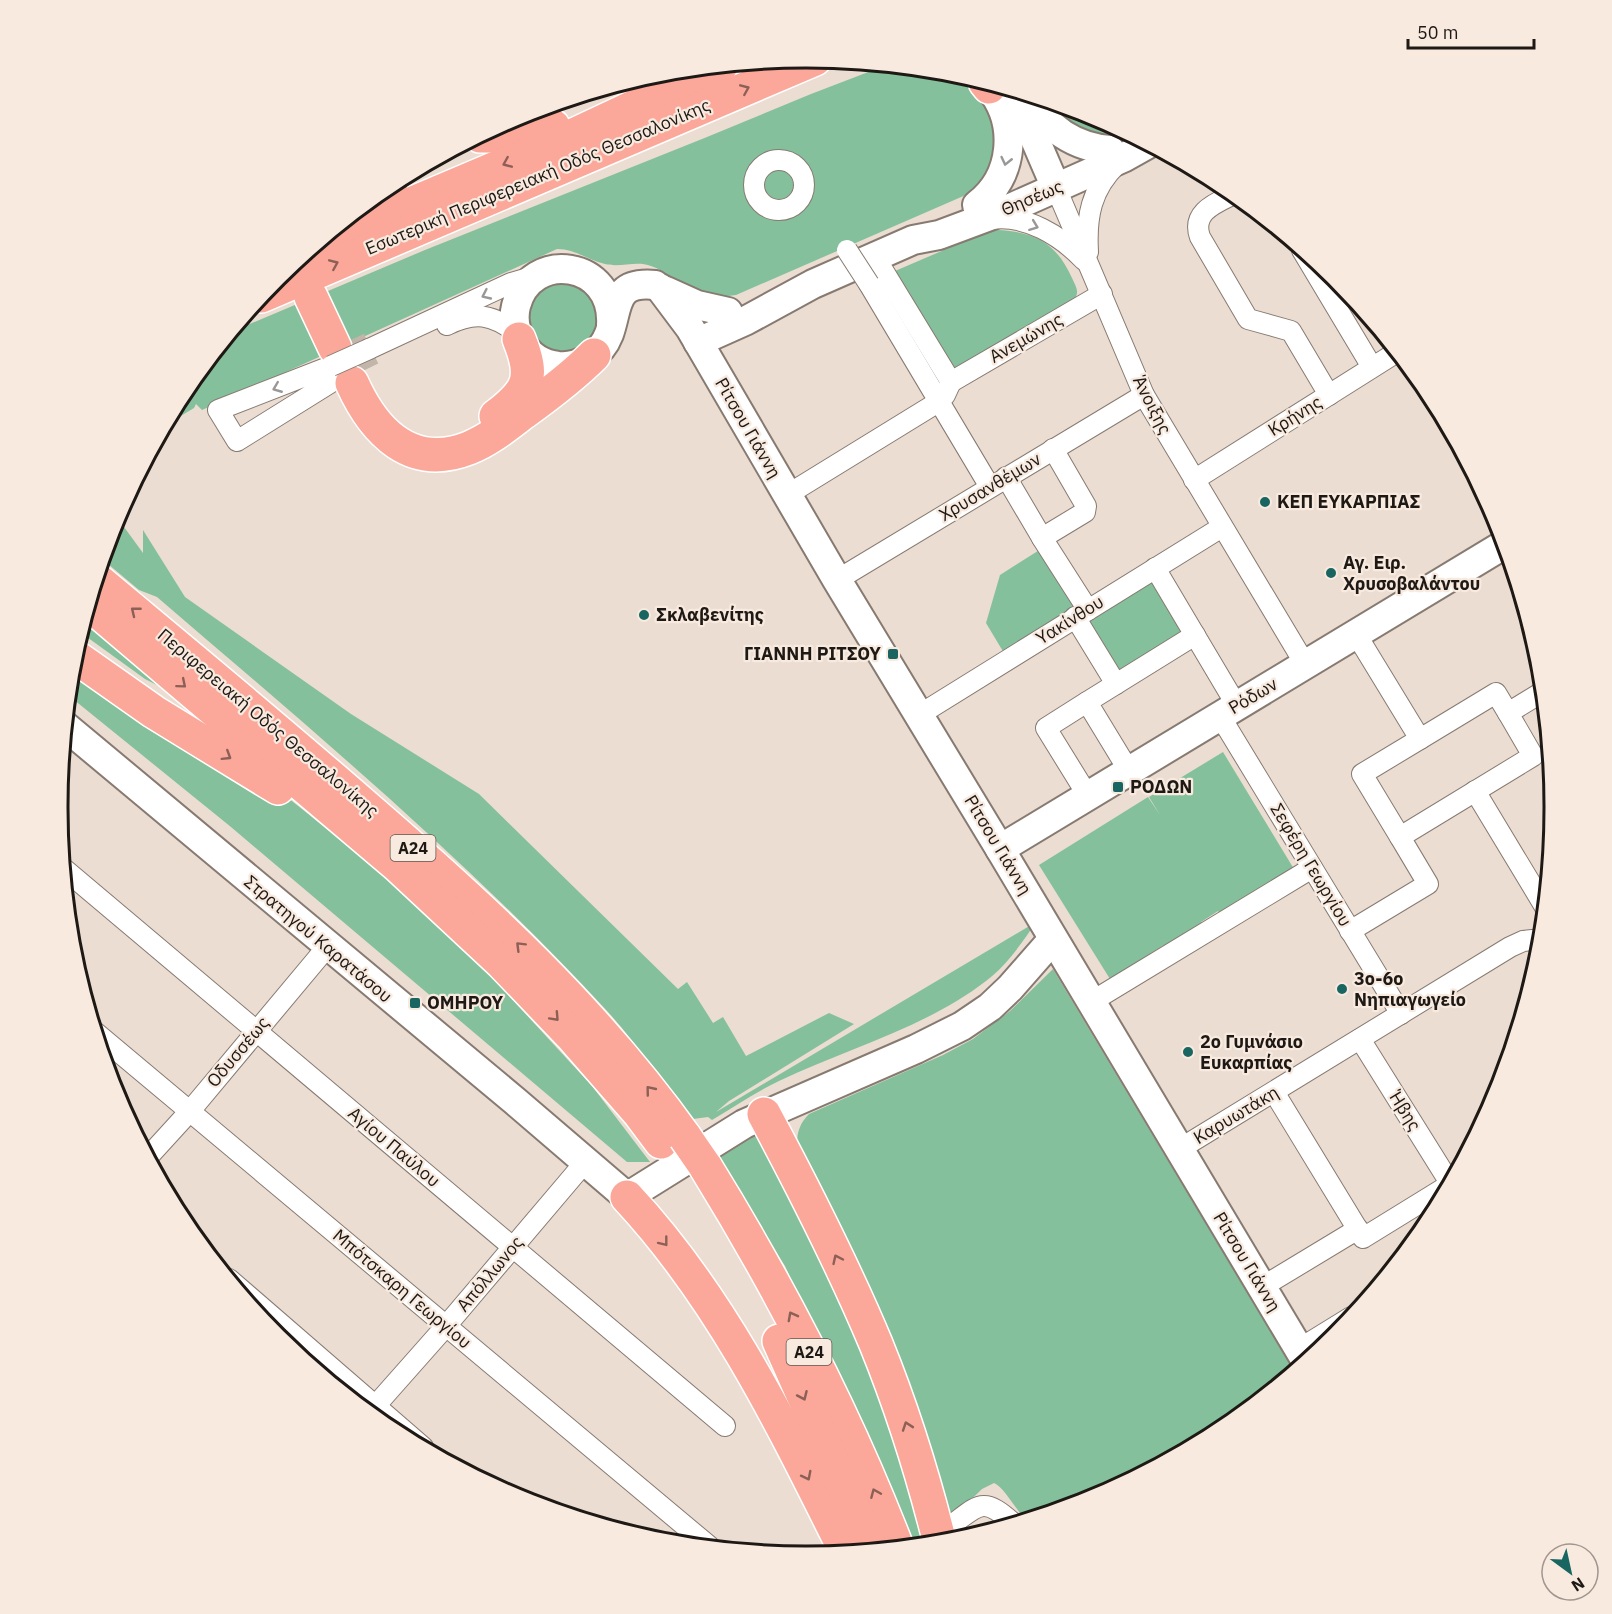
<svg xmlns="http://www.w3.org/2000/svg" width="1612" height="1614" viewBox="0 0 1612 1614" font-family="'IBM Plex Sans',sans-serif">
<rect width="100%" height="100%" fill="#ebddd1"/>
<g fill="#84c09b">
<path d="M884 66 956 73 975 89 996 127 994 164 975 191 736 295C718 298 698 296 682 286 671 279 664 270 651 266 636 260 621 268 605 264 588 260 575 249 557 249L202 410 196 404 194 408 164 426 183 391 233 331 425 250 707 137 811 94Z"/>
<polygon points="1049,102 1093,115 1127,134 1112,138 1066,124"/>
<path d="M997 230C1036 232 1056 243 1072 278 1076 287 1080 292 1074 300L954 369 895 271 986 232Z"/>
<path d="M580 282 602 317 588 345C581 347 572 353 566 353 544 355 521 330 528 309 531 301 539 292 543 285Z"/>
<path d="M116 516 143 553V530L185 597 351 714 479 794 678 989 687 982 713 1023 723 1017 746 1056 829 1013 854 1024 729 1101 716 1112 1036 922C1022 943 1006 966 986 981 925 1028 848 1048 779 1081 756 1092 734 1107 712 1120L708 1117 693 1119C663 1085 639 1046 608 1012 470 862 312 730 157 597L139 590 102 559Z"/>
<polygon points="1041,549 1077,607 1004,653 986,623 1000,575"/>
<polygon points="1154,577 1189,633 1119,678 1083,621"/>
<polygon points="86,614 171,692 145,679 80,632"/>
<polygon points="72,659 246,765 302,809 440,921 592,1086 650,1162 627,1162 231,827 68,695"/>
<polygon points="1223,752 1297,874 1224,919 1218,911 1201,922 1204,927 1167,950 1164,945 1151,953 1153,958 1115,981 1113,977 1110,979 1039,865 1148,797 1160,815 1149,797"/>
<path d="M1053 969 1294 1371 1222 1430 1092 1499 1025 1519C1017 1511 1003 1486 994 1483L982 1489 947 1523 797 1144C797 1132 800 1123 809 1114L943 1055 973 1039 1010 1011Z"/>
<polygon points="754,1135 779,1161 844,1288 911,1479 924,1544 903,1546 868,1450 785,1266 718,1161 730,1141"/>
</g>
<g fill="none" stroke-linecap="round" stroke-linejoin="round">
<polyline stroke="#c2b6ab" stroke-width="33" stroke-dasharray="33 16" stroke-linecap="butt" points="349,341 366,376"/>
<g stroke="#877a70" stroke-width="22">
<g id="street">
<circle cx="779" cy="185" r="25"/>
<polyline points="1056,188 1144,395 1305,664"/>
<path d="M1234 194C1216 203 1191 212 1200 237L1248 319 1291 331 1329 395"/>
<path d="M991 219C1026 214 1061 236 1084 260"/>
<polyline points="1302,250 1372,367"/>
<path d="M1088 252C1086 217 1091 189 1117 164"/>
<polyline points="875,257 951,382"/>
<polyline points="869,284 990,487"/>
<path d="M447 325C475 311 492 314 517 333"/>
<polyline points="369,349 511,283 535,276"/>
<polyline points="331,366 218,410 237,441 338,378"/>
<polyline points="951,382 1102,294"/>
<polyline points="1053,449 1086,506 1085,512 1042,538 1088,610"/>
<polyline points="1006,477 1042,538"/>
<polyline points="1194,480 1397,352"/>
<polyline points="787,495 935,404 945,395 951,382"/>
<polyline points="1155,568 1237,706"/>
<polyline points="837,580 1144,395"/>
<polyline points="1075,617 1116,684"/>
<polyline points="1356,634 1420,739 1496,693 1508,713 1544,691"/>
<polyline points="1087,702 1046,728 1088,796"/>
<polyline points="919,715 1222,527"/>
<polyline points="1220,716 1401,1014"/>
<polyline points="1129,771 1087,702 1195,635"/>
<polyline points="1475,791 1545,907"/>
<polyline points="1400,837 1362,774 1420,739"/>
<polyline points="63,868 725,1426"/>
<polyline points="1350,931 1428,884 1400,837 1533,756 1508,713"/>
<polyline points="1091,1002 1312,868"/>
<polyline points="95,1032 709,1546"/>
<polyline points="1360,1039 1450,1183"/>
<polyline points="1274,1092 1363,1238 1449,1185"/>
<polyline points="1178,1150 1510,947 1523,941 1542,939"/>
<polyline points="148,1157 190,1111 327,947"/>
<polyline points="229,1279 423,1447"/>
<polyline points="1262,1287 1358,1229"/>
<polyline points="1299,1349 1351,1317"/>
<polyline points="369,1413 446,1326 586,1161"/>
<path d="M949 1527C979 1505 982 1495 1013 1523"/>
</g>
</g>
<g stroke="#877a70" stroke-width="32">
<g id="secondary">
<path d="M1032 97C1045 129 1076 147 1110 150"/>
<polyline points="1002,98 1031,130 1056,188"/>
<path d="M977 205C1014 177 1019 123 989 87"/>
<polyline points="660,288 690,328 837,580 1000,849 1306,1361"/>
<polyline points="666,291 697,305 728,312"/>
<path d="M611 325C615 260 530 249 516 306 513 318 515 330 521 341 528 355 542 364 558 366 580 368 601 355 609 334 619 306 613 281 655 285"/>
<polyline points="698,342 745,321 813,284 913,240 939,235 1006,210 1123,158 1148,144"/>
<polyline points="65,726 515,1101 627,1197 744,1124 916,1049 962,1026 990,1007 1010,988 1053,939"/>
<polyline points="1000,849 1505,544"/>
</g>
</g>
<g stroke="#fff" stroke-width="36">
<g id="highway">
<polyline points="985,82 989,87"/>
<polyline points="480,136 512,136 553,126"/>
<polyline points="368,202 391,183"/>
<polyline points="319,243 576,134 721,66"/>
<polyline points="261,296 815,59"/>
<polyline points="311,297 335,348"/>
<path d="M352 383C374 432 411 471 469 448 489 440 506 426 523 413 548 395 572 377 594 355"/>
<path d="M496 416C529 391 535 378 519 339"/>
<path d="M96 579C187 655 278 730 367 808 484 909 595 1011 685 1137"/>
<polyline points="89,604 398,866 502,963 571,1035 640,1114 661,1142"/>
<polyline points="73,655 154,712 278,788"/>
<path d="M764 1114C804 1189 843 1265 876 1344 902 1408 923 1475 940 1543"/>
<path d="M705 1166C779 1286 846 1415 897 1547"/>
<path d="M627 1197C723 1300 784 1428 846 1552"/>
<polyline points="779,1341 872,1550"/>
</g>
</g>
<use href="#street" stroke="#fff" stroke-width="20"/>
<use href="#secondary" stroke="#fff" stroke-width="28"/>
<use href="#highway" stroke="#fba799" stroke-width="33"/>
<g stroke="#877a70" stroke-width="22" stroke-linecap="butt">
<g id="street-bridge">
<polyline points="847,250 869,284"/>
<polyline points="331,366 369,349"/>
</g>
</g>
<g stroke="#fff" stroke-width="36" stroke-linecap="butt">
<polyline id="highway-bridge" points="685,1137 705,1166"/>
</g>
<use href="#street-bridge" stroke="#fff" stroke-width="20"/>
<use href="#highway-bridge" stroke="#fba799" stroke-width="33"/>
</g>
<defs><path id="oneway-chevron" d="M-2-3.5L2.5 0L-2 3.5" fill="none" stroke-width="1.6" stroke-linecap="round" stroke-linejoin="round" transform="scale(1.5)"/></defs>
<g stroke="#8c6057">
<use href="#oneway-chevron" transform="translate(745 89) rotate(-23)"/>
<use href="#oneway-chevron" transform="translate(507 163) rotate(157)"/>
<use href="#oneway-chevron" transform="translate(334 264) rotate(-23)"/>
<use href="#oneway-chevron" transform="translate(135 611) rotate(-141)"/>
<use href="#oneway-chevron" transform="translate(182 684) rotate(40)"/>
<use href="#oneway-chevron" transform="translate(227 756) rotate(32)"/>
<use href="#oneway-chevron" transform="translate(520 946) rotate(-135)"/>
<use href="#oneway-chevron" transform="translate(555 1017) rotate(47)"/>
<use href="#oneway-chevron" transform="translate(650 1090) rotate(-129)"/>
<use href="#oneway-chevron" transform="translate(664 1242) rotate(52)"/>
<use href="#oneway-chevron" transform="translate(837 1259) rotate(-115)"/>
<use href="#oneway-chevron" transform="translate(792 1316) rotate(-118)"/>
<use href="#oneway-chevron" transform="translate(803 1396) rotate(66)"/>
<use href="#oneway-chevron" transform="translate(907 1426) rotate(-109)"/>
<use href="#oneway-chevron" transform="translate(807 1476) rotate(63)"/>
<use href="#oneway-chevron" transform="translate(875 1493) rotate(-113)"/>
</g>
<g stroke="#9a9896">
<use href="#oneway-chevron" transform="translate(1006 161) rotate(103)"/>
<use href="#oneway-chevron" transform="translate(1034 226) rotate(21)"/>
<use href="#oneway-chevron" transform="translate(486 295) rotate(155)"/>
<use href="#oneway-chevron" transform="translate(277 388) rotate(158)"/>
</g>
<g fill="#186561" stroke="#f8eadf" stroke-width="2">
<circle cx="1265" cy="502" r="6"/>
<circle cx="1331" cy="573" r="6"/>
<circle cx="644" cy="615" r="6"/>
<rect x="887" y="648" width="12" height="12" rx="3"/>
<rect x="1112" y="781" width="12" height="12" rx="3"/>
<circle cx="1342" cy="989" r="6"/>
<rect x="409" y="997" width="12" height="12" rx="3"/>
<circle cx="1188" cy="1052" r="6"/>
</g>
<g text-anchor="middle" stroke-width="4.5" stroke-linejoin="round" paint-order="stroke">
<g fill="#f8eadf" stroke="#5f5852" stroke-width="1.5">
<rect x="390.5" y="835" width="45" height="26" rx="4.5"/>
<rect x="786.5" y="1339" width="45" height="26" rx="4.5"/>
</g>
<g font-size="16" font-weight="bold" fill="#1e1915">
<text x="413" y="854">Α24</text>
<text x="809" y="1358">Α24</text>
</g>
<g font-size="18" fill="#1e1915" stroke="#f8eadf">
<text transform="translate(538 177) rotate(-23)" y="6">Εσωτερική Περιφερειακή Οδός Θεσσαλονίκης</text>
<text transform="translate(1032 198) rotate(-23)" y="6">Θησέως</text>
<text transform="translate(1026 338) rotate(-30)" y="6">Ανεμώνης</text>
<text transform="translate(1152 405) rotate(63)" y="6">Άνοιξης</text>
<text transform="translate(1295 416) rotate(-32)" y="6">Κρήνης</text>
<text transform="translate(748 428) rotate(60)" y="6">Ρίτσου Γιάννη</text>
<text transform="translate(990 487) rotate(-31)" y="6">Χρυσανθέμων</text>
<text transform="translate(1070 620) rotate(-32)" y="6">Υακίνθου</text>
<text transform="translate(1253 696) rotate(-31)" y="6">Ρόδων</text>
<text transform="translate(268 723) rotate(40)" y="6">Περιφερειακή Οδός Θεσσαλονίκης</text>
<text transform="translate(998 845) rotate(59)" y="6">Ρίτσου Γιάννη</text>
<text transform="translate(1311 865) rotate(59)" y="6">Σεφέρη Γεωργίου</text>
<text transform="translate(318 939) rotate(40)" y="6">Στρατηγού Καρατάσου</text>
<text transform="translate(238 1052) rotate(-50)" y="6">Οδυσσέως</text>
<text transform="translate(1405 1111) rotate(58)" y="6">Ήβης</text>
<text transform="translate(1236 1115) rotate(-31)" y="6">Καρυωτάκη</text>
<text transform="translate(394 1147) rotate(40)" y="6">Αγίου Παύλου</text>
<text transform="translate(1247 1262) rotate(59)" y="6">Ρίτσου Γιάννη</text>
<text transform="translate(490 1274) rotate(-50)" y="6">Απόλλωνος</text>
<text transform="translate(402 1289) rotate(40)" y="6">Μπότσκαρη Γεωργίου</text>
</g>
<g font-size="18" font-weight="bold" fill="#1e1915" stroke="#f8eadf" text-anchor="start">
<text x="1277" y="508">ΚΕΠ ΕΥΚΑΡΠΙΑΣ</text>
<text x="1343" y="569">Αγ. Ειρ.<tspan x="1343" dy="21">Χρυσοβαλάντου</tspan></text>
<text x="656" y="621">Σκλαβενίτης</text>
<text x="881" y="660" text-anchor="end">ΓΙΑΝΝΗ ΡΙΤΣΟΥ</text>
<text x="1130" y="793">ΡΟΔΩΝ</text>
<text x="1354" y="985">3ο-6ο<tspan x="1354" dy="21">Νηπιαγωγείο</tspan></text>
<text x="427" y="1009">ΟΜΗΡΟΥ</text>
<text x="1200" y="1048">2ο Γυμνάσιο<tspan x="1200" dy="21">Ευκαρπίας</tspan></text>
</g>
</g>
<path d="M0 0H1612V1614H0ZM806 68H806A738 738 0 0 1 1544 806V808A738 738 0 0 1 806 1546H806A738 738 0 0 1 68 808V806A738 738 0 0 1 806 68Z" fill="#f8eadf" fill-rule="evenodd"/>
<path fill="none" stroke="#1e1915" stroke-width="3" d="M806 68H806A738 738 0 0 1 1544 806V808A738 738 0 0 1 806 1546H806A738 738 0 0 1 68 808V806A738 738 0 0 1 806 68Z"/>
<g transform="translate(1570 1572) rotate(147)"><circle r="28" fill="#f8eadf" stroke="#a1968e" stroke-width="1.5"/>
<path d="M0-4.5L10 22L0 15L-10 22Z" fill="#186561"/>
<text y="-9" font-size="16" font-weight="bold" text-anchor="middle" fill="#1e1915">N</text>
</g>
<path d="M1408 39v9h126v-9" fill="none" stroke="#1e1915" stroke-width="3"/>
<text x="1417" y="39" font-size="18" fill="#1e1915" stroke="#f8eadf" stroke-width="4.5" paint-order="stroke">50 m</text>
</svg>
